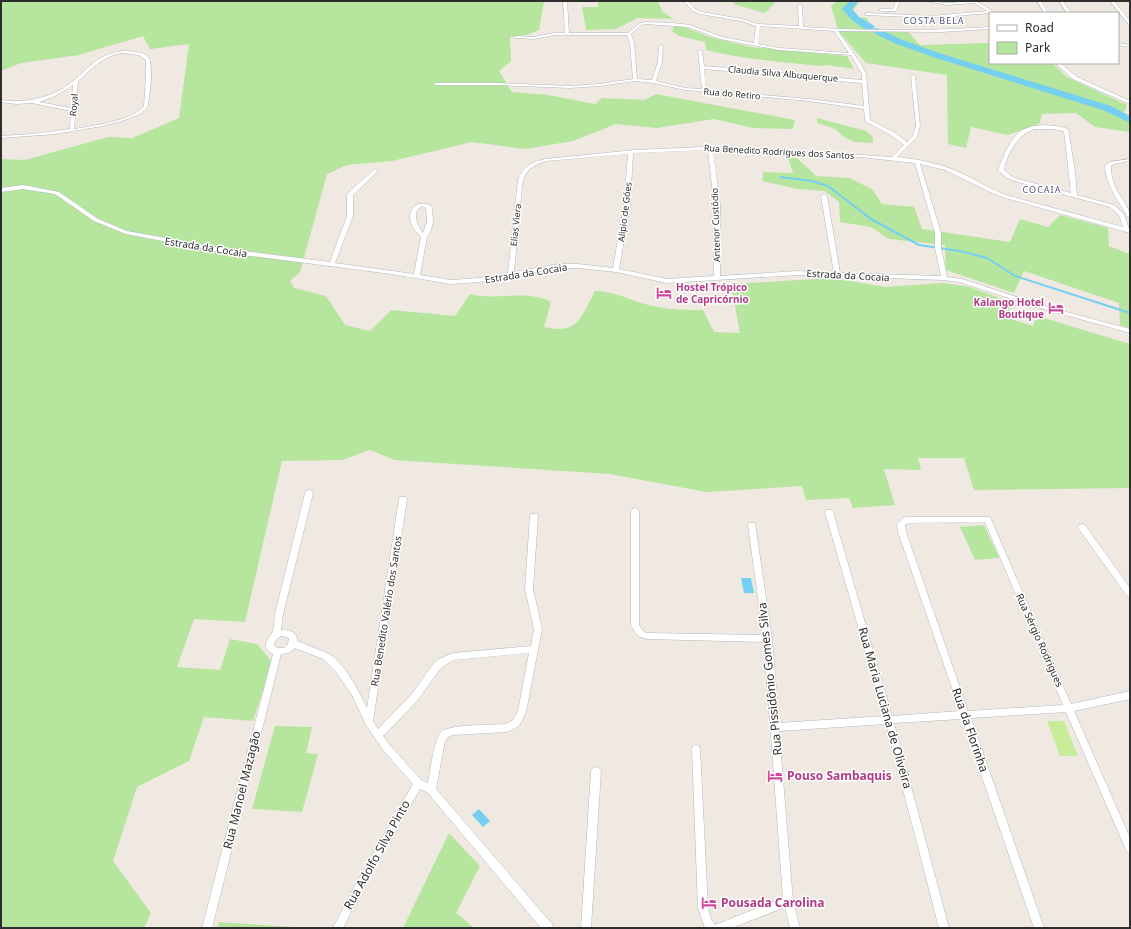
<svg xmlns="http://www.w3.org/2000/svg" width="1131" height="929" viewBox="0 0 1131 929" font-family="'Noto Sans',sans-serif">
<rect width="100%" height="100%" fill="#efe9e1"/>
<g fill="#b6e59e">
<path d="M1 1H544L539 30 527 35 510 37 511 61 499 71 512 92 548 95 595 104 602 98 645 100 656 94 795 120 793 129 753 128 714 119 657 128 616 124 573 141 525 149 472 142 392 161 347 165 327 174 300 272 290 281 294 288 326 296 345 325 370 331 391 310 455 316 470 294C495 301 528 289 551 302L544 327C579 335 581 317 595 291 616 291 633 302 653 306 670 310 686 310 703 310L714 332 740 333 731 284 832 278 886 287 943 283 970 287 1013 303 1005 317 1033 326 1037 316 1130 344V488L974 490 964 458H918L921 470 884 469 895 505 853 508 849 498 806 500 802 486 706 492 610 474 394 460 370 450 342 460 282 461 245 622 194 619 177 667 220 670 230 639 257 644 272 662 253 721 204 717 189 761 137 787 113 861 151 913 144 928H1V159L25 160 108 137 132 138 179 118 189 44 150 49 143 36 79 55 21 63 1 71Z"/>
<polygon points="598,1 658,1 662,11 673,19 638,18 616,29 586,30 582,7 598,7"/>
<polygon points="736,1 777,1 765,13 733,4"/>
<polygon points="837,1 860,1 853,10 859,17 867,18 873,32 908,32 920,45 990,43 990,63 1052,63 1067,77 1127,105 1124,113 1130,116 1130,132 1095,127 1076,113 1042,114 1040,123 1008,135 971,127 966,148 948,144 947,75 866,63 839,32 831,6"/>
<path d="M674 25 687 28 709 37 752 47 847 56 854 69 826 65 820 66C781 62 743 59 706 50L705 42 679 36 672 31Z"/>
<polygon points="817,118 866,131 873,137 873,143 854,142 843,136 835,129 817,123"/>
<polygon points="788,158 797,158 816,176 849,178 872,189 882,204 914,207 922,229 1010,242 1020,219 1048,227 1060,215 1108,228 1109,246 1130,254 1130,328 1120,325 1119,303 1024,271 1014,293 946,270 945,245 889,239 871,227 840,222 839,202 824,191 798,189 762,181 763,172 793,173"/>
<polygon points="984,525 999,558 975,560 960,527"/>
<polygon points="275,726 312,727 306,753 318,754 302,812 252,809"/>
<polygon points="449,833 480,866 456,913 474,928 403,928"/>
<polygon points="219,922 291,927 290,928 217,928"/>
</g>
<polygon fill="#c9ec9a" points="1047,721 1064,721 1078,756 1060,756"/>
<g fill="#75cff0">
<polygon points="741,578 751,578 754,593 744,593"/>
<polygon points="479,809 490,821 483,827 472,815"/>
</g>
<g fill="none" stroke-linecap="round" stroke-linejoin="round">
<polyline stroke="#75cff0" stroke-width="2" points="780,177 812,181 828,186 871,219 919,245 960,251 987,258 1015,276 1130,313"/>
<g fill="#75cff0" fill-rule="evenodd">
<path d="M850 1H859L852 9 859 17 873 25 875 27 873 29C862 32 849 17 842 9Z"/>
<polygon points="877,28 900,39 939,53 1111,106 1130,116 1130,123 1103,110 933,57 894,43 874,33 872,31 874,29"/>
</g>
<g stroke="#b4b7c1" stroke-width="1">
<g id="minor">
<path d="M563 1H567L569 33H628L640 23 646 22 673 23 690 25 722 37 754 43 756 26 741 21 700 14 693 11 684 1H688L695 9 702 12 742 19 758 24 799 26 798 6 800 5 802 6 803 27C865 31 928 31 990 27V29L941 32 838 31 861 64 866 74 870 120 895 133 907 142 913 136 916 126 911 76 913 75 915 76 920 126 917 137 897 157C915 159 933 162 949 168 969 175 986 188 1006 195L1123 227 1119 215 1110 207 1014 181 1007 178 998 170C1000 164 1003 158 1005 153 1009 145 1013 137 1019 132 1032 123 1054 124 1068 129L1075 172 1077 195 1114 205 1124 214 1129 229H1130V233L1002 197 986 190 945 170 920 164 941 233V248L947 277 962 279 1044 306 1130 329V333L1040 308 959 282 944 280 798 275 667 283 616 272 578 268H559L479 282 451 284 391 274 220 252 126 234 94 221 55 194 23 189 1 192V188L23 185 59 192 98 219 127 231 220 248 330 262 347 216V195L352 189 375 169 377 170V172L353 195V216L335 263 414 274 421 237C416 232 411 226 410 218 409 205 423 199 432 207L433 222 431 230 427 237 420 275 451 280 479 278 508 273 518 180C523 166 532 162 546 159L635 150 703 147 766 149 892 157 904 145 891 135 866 122 865 119 864 109 809 101 685 90 654 83 635 81 599 86 570 88 495 85H436L434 84 436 83H495L570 86 599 84 633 79 630 43 627 35H554L534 39 516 38 515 37 517 36 534 37 554 33H565ZM646 24 688 27 720 39 779 50 851 55 862 74V80L704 66 702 51 700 50 698 51 702 89 685 88 656 81 662 62 663 46 661 45 659 46 658 62 652 80 637 79 634 43 631 34 641 25ZM760 26 834 31 849 53 779 48 758 44ZM704 69 862 83 864 106 809 99 706 90ZM1035 129H1053L1064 131 1071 193 1018 179 1011 176 1004 170C1007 153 1018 134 1035 129ZM708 150 714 205V276L667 279 619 269 630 205 633 153ZM713 150 860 157 915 163 935 233V248L941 276 840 273 827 196 824 194 821 196 834 273 798 271 720 276V205ZM628 154 624 205 613 268 578 264H559L514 272 522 186C525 170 531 166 546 161ZM422 206 426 208 427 222 423 233C417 225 411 213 422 206Z"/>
<polygon points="896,1 900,1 896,11 881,11 879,10 881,9 893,9"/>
<polygon points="925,1 947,3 976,1 994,12 990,13 931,18 866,15 864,14 866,13 931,16 988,11 974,3 947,5"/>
<polygon points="1037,1 1041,1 1048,13 1044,13"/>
<polygon points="1059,1 1063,1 1071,13 1067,13"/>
<polygon points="1110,1 1114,1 1130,21 1130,25 1129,25"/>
<polygon points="1118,43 1130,45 1130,47 1118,45"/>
<path d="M122 51C129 51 140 51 147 56 155 62 149 96 148 106L140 114 125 120 103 126 55 134 1 138V136L32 134 70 129 71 111 32 103 16 104 1 102V100C25 103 48 99 68 85 90 69 93 56 122 51ZM122 53 139 55 146 60V74L144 106C142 108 139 111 137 112 122 122 92 126 74 129L78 81C93 68 101 57 122 53ZM73 85 71 108 39 102 55 96Z"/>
<polygon points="1055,63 1060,63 1077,77 1130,101 1130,104 1073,79"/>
<path d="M1130 159V161L1114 164 1111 166C1111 177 1114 185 1119 194 1124 202 1130 209 1130 218L1127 216C1118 200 1106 185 1105 166L1110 162Z"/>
<path d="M309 490 312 491 313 493 283 614 281 630C288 630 298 631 297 641 307 645 319 649 329 654 346 665 358 690 367 708L399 499 400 497H406L407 499 373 721 378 729 411 695 434 663 439 659 453 653 531 646 534 629 525 589 530 516 531 514H537L538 516 533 589 542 629 526 712 519 726 507 732 453 735 448 737 445 741 436 789 552 924 553 928H541L428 793 420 789 365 884 343 928H333L359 878 413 784 383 750 366 725 352 695 336 672 323 659 295 648 289 653 281 654 212 928H202L273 654C260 645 267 643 272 633 275 628 274 619 275 614L305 493 306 491ZM282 636 289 638 288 644 284 648H277L274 645C275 640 278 637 282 636ZM529 653 518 711 513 720 506 724C493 725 449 724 441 732 434 740 430 772 428 783L421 780 389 744 383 736 417 701 440 669 445 665 454 660Z"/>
<path d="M635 508 638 509 639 511V625L644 632 647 633 763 635 748 525 749 523H755L772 639 779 723 884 716 825 512 826 510H832L833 512 892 716 960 711 898 532 897 524 903 518 906 517H990L1071 704 1130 691V699L1074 711 1130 838V854L1127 852 1066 712 971 718 1044 928H1034L962 719 894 723 949 928H939L886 724 779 731 793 901 800 928H790L785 907 732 928H705L698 908 692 749 693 746 696 745 699 746 700 749 708 908 711 919 715 925 783 898 764 642 647 639 638 636 631 626V511L632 509ZM985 522 1063 705 968 711 906 532 905 525 908 523Z"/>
<polygon points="1082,524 1085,525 1130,588 1130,597 1127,596 1079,529 1078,527 1079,525"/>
<polygon points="596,767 599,768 601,771 591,928 581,928 591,771 593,768"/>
</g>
</g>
<use href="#minor" fill="#fff" fill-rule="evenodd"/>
</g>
<defs>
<g id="hotel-bare" transform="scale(1.2)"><path d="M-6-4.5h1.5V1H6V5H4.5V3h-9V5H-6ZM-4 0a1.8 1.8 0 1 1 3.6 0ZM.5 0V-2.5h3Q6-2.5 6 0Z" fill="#d1479c" stroke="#fff" stroke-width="2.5" paint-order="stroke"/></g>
</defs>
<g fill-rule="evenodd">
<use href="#hotel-bare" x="664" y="293"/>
<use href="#hotel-bare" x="1056" y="308"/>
<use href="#hotel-bare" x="775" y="776"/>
<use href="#hotel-bare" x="709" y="903"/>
</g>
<g text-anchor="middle" stroke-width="3" stroke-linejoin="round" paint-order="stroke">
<g font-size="9" letter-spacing="1" fill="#4d5680" stroke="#fff">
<text x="934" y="24">COSTA BELA</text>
<text x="1042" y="193">COCAIA</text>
</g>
<g font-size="9" fill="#2e2e2e" stroke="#fff">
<text transform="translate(783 74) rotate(5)" y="3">Claudia Silva Albuquerque</text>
<text transform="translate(732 94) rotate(5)" y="3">Rua do Retiro</text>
<text transform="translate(74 105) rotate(-85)" y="3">Royal</text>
<text transform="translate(779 152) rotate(3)" y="3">Rua Benedito Rodrigues dos Santos</text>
<text transform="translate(625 212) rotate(-83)" y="3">Alipio de Góes</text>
<text transform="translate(516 225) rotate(-84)" y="3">Elias Viera</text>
<text transform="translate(716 225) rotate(-92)" y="3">Antenor Custódio</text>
</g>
<g font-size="10" fill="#2e2e2e" stroke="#fff">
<text transform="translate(206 247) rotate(9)" y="4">Estrada da Cocaia</text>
<text transform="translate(526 273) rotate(-9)" y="4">Estrada da Cocaia</text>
<text transform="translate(848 275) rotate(3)" y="4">Estrada da Cocaia</text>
<text transform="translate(386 611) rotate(-81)" y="4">Rua Benedito Valério dos Santos</text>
<text transform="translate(1040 640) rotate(66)" y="4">Rua Sérgio Rodrigues</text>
</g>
<g font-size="10" font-weight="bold" fill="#b23c85" stroke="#fff" text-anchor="start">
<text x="676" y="291">Hostel Trópico<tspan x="676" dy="12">de Capricórnio</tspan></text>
<text x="1044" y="306" text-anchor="end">Kalango Hotel<tspan x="1044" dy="12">Boutique</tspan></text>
</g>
<g font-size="12" fill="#2e2e2e" stroke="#fff">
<text transform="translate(770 679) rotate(-96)" y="4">Rua Pissidônio Gomes Silva</text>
<text transform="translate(885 708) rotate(74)" y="4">Rua Maria Luciana de Oliveira</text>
<text transform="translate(970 730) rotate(71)" y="4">Rua da Florinha</text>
<text transform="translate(242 790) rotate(-76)" y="4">Rua Manoel Mazagão</text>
<text transform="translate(377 855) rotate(-61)" y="4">Rua Adolfo Silva Pinto</text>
</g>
<g font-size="12" font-weight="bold" fill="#b23c85" stroke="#fff" text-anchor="start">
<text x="787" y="780">Pouso Sambaquis</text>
<text x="721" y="907">Pousada Carolina</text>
</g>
</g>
<rect width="1131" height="929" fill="none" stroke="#2e2e2e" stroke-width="4"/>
<rect x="989" y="12" width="130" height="52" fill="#ffffff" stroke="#ababab"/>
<rect x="997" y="25" width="20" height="6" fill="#ffffff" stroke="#ababab"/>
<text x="1025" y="32" font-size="12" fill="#2e2e2e">Road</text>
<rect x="997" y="42" width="20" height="12" fill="#b6e59e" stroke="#ababab"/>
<text x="1025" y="52" font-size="12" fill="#2e2e2e">Park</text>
</svg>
